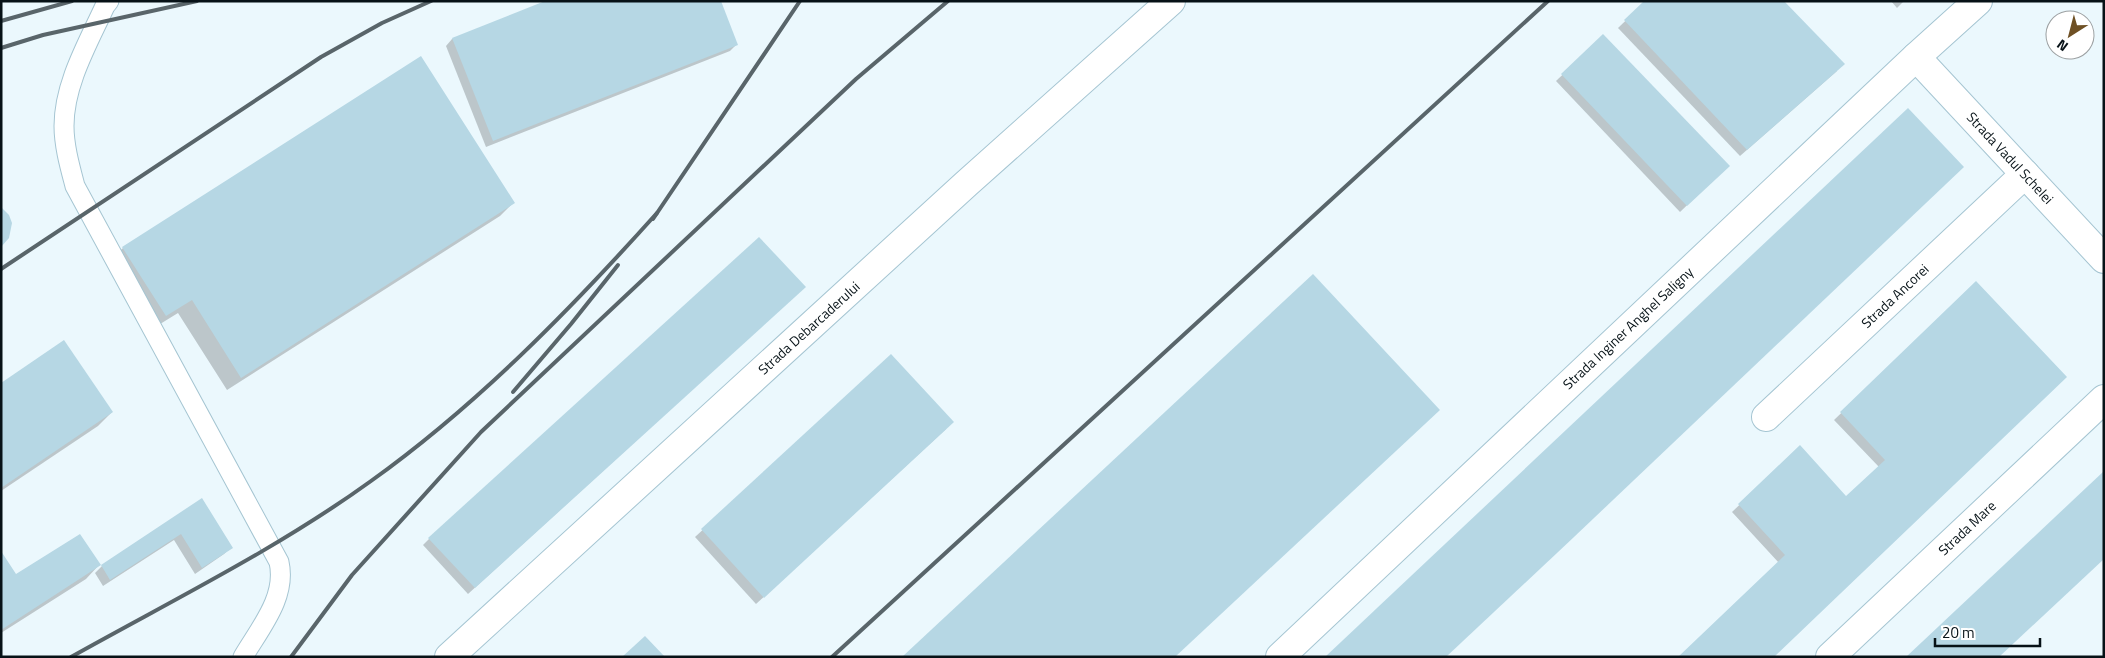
<svg xmlns="http://www.w3.org/2000/svg" width="2105" height="658" viewBox="0 0 2105 658" font-family="'Titillium Web',sans-serif">
<rect width="100%" height="100%" fill="#ebf8fd"/>
<g fill="#0003">
<polygon points="1646,1 1837,71 1740,156 1618,28"/>
<polygon points="1891,1 1904,1 1897,8"/>
<polygon points="1603,36 1728,166 1680,212 1556,81"/>
<polygon points="452,39 737,44 730,51 486,147 446,46"/>
<polygon points="514,202 500,216 227,390 178,313 152,329 109,261 123,248"/>
<polygon points="1976,283 2066,377 1779,563 1732,512 1800,447 1846,498 1879,467 1834,420"/>
<polygon points="797,294 468,594 423,545 429,539"/>
<polygon points="891,356 946,429 756,604 695,537"/>
<polygon points="1,384 112,412 98,426 1,491"/>
<polygon points="202,500 231,547 224,554 195,574 174,540 103,586 95,573 102,566"/>
<polygon points="1,554 16,575 99,565 86,579 1,633"/>
</g>
<g fill="#b6d7e4">
<polygon points="545,1 721,1 738,45 493,141 452,38"/>
<polygon points="1644,1 1784,1 1845,64 1747,150 1624,20"/>
<polygon points="1603,34 1730,166 1687,206 1561,74"/>
<polygon points="421,56 515,203 241,378 192,300 166,316 122,247"/>
<polygon points="1908,108 1964,167 1574,537 1446,657 1325,657"/>
<polygon points="1,207 9,215 12,223 9,238 1,247"/>
<polygon points="759,237 806,287 475,588 428,538"/>
<polygon points="1313,274 1440,410 1175,657 902,657"/>
<polygon points="1976,281 2067,377 1774,657 1678,657 1785,555 1738,504 1800,445 1846,496 1885,460 1840,412"/>
<polygon points="64,340 113,412 1,488 1,383"/>
<polygon points="891,354 954,422 764,598 701,529"/>
<polygon points="2104,471 2104,559 1999,657 1906,657"/>
<polygon points="202,498 233,548 202,568 181,534 110,580 101,565"/>
<polygon points="80,534 101,565 1,630 1,551 16,574"/>
<polygon points="645,636 665,657 622,657"/>
</g>
<g fill="none" stroke-linecap="round" stroke-linejoin="round">
<g stroke="#a5c5d2" stroke-width="21">
<path id="lane" d="M109 1 105 6C88 43 64 84 64 126 64 146 70 167 75 186L279 562C287 597 260 628 243 657"/>
</g>
<g stroke="#a5c5d2" stroke-width="30">
<g id="street">
<polyline points="1916,57 2104,259"/>
<polyline points="1766,417 2025,174"/>
<polyline points="449,657 966,184 1171,1"/>
<polyline points="1280,657 1916,57 1978,1"/>
<polyline points="1830,657 2104,399"/>
</g>
</g>
<use href="#lane" stroke="#fff" stroke-width="19"/>
<use href="#street" stroke="#fff" stroke-width="28"/>
<g stroke="#59656a" stroke-width="4">
<polyline points="1,21 72,1"/>
<polyline points="1,48 43,35 197,1"/>
<polyline points="653,219 800,1"/>
<polyline points="1,269 321,57 382,23 431,1"/>
<polyline points="513,392 571,324 618,265"/>
<path d="M71 657C171 601 277 549 371 481 477 405 570 310 657 213"/>
<polyline points="291,657 352,575 481,432 856,79 948,1"/>
<polyline points="832,657 1548,1"/>
</g>
</g>
<g text-anchor="middle" stroke-width="4" stroke-linejoin="round" paint-order="stroke">
<g font-size="14" fill="#071217" stroke="#fff">
<text transform="translate(2010 158) rotate(47)" y="5">Strada Vadul Schelei</text>
<text transform="translate(1895 296) rotate(-43)" y="5">Strada Ancorei</text>
<text transform="translate(809 328) rotate(-42)" y="5">Strada Debarcaderului</text>
<text transform="translate(1628 328) rotate(-43)" y="5">Strada Inginer Anghel Saligny</text>
<text transform="translate(1967 528) rotate(-43)" y="5">Strada Mare</text>
</g>
</g>
<rect width="2105" height="658" fill="none" stroke="#071217" stroke-width="5"/>
<g transform="translate(2070 35) rotate(216)"><circle r="24" fill="#ffffff" stroke="#9ca0a2"/>
<path d="M0-4L9 19L0 12L-9 19Z" fill="#6e5024"/>
<text y="-8" font-size="14" font-weight="bold" text-anchor="middle" fill="#071217">N</text>
</g>
<path d="M1935 638v8h105v-8" fill="none" stroke="#071217" stroke-width="2.5"/>
<text x="1942" y="638" font-size="15" fill="#071217" stroke="#ffffff" stroke-width="4" paint-order="stroke">20 m</text>
</svg>
